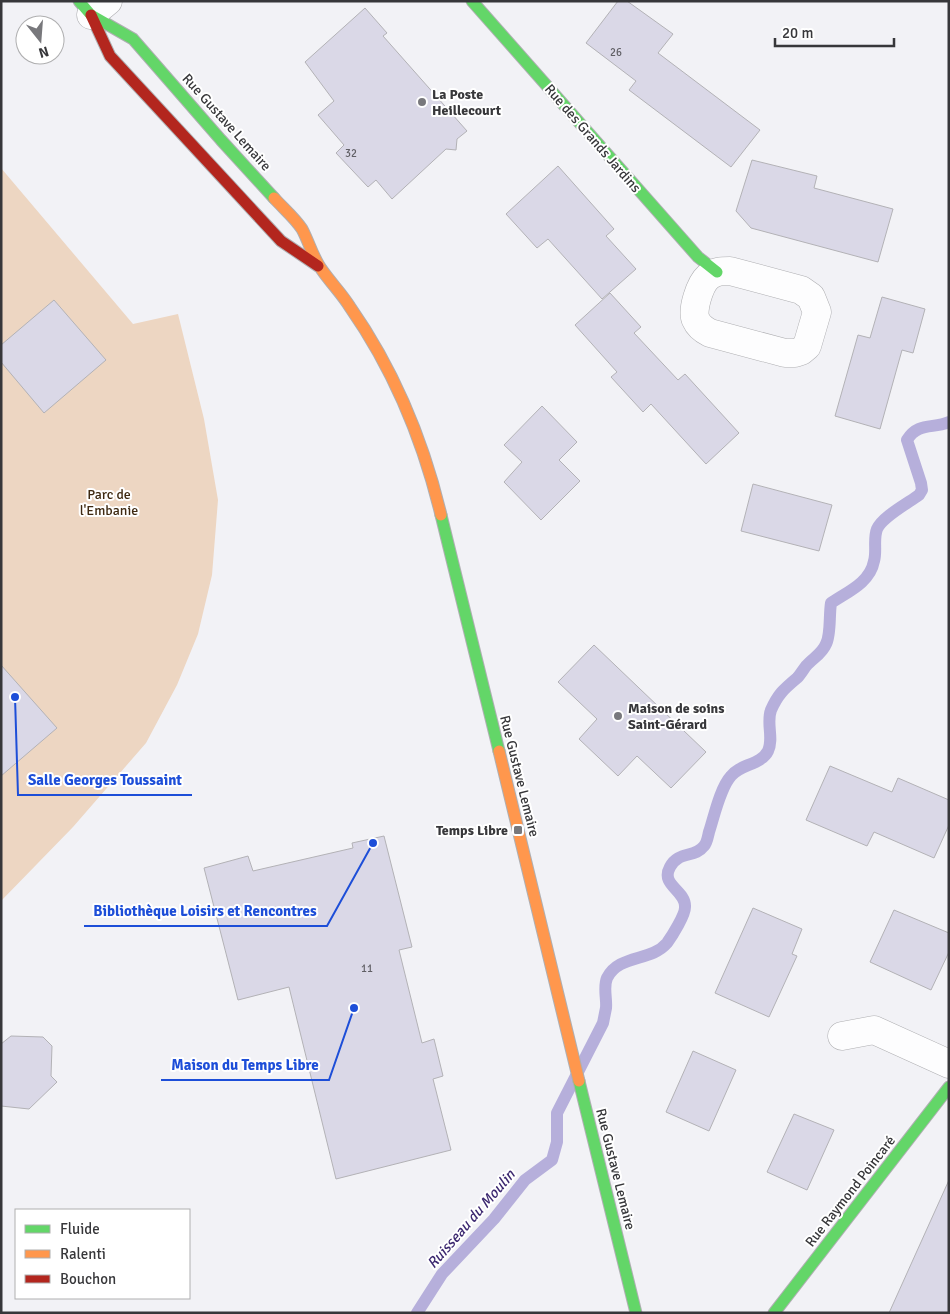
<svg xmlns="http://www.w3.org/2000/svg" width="950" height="1314" viewBox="0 0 950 1314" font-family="Signika,sans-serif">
<rect width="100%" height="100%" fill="#f2f2f6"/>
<polygon fill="#edd6c2" points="1,168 133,324 178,314 204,419 218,500 212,575 198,634 177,685 146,743 73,827 1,901"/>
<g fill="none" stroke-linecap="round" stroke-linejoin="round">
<path stroke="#b6afdb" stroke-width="12" d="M417 1313 442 1274 494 1219 525 1180 552 1160 557 1142V1113L603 1023C604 1018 605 1013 606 1008 607 999 603 987 607 978 619 954 651 962 667 943 672 936 686 914 685 906 685 890 660 885 670 867 678 851 695 858 704 846 707 843 708 836 709 832 714 817 720 788 731 776 740 764 761 765 768 751 774 738 766 723 771 710 778 694 784 689 797 678 800 675 803 670 806 666 813 658 822 654 826 644 831 635 829 615 831 603 847 592 870 583 874 561 877 551 873 539 877 529 882 517 908 503 919 495L922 490 921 483 907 440C918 422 933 429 949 422"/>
</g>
<g fill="#dad8e7" stroke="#b3b2b6">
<polygon points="618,1 627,1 673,34 658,53 760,130 731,167 629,90 636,81 586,43"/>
<polygon points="365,8 387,33 383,36 467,131 457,139 456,150 446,149 392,199 376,180 368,187 336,153 344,145 318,115 334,101 305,62"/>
<polygon points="752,160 817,176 814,188 893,209 878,262 751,228 736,211"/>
<polygon points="558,166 614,229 606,236 636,269 602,299 548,239 537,248 506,214"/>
<polygon points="610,293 641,327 634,333 678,380 685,374 739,433 706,464 651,404 643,412 611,377 617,372 575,325"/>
<polygon points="882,297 925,309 913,353 902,350 880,429 835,416 858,335 870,338"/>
<polygon points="54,300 106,360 44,413 1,362 1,345"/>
<polygon points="542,406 577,442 559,460 580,481 541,520 504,482 522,462 504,445"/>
<polygon points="753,484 832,505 819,551 741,531"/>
<polygon points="594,645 706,752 671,788 637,756 618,776 579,739 597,719 558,682"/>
<polygon points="1,665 57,728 1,776"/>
<polygon points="830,766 892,792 898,778 949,800 949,825 934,858 874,832 867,846 806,820"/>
<polygon points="384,836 412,947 399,950 422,1043 434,1039 443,1076 433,1079 451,1150 336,1179 289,987 238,1000 204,868 248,856 253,871 353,848 352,843"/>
<polygon points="753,908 802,929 792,954 797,956 769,1017 715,993"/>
<polygon points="894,910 949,933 949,952 931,990 870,962"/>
<polygon points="11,1036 43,1037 52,1046 51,1076 57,1082 29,1109 1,1106 1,1044"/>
<polygon points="693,1051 736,1070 709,1131 666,1112"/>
<polygon points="794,1114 834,1130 807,1190 767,1172"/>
<polygon points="949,1180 949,1313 889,1313"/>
</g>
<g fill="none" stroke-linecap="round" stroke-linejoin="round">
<g stroke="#afafb2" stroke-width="29">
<g id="street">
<polyline points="91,15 108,1"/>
<path d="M730 271 801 290 811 297 817 312 807 346 801 351 795 353H785L710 333C704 330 699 327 696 320 691 311 700 284 708 277 715 271 722 271 730 271Z"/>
<polyline points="842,1036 874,1030 949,1064"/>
</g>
</g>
<g stroke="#afafb2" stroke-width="13">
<g id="fast">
<polyline points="79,1 91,15 133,39 221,140 274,198"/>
<polyline points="472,1 698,257 717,272"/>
<polyline points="441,515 499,751"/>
<polyline points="579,1081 636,1313"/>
<polyline points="774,1313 949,1087"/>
</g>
</g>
<g stroke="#afafb2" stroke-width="13">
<g id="slow">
<path d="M274 198C283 208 295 218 302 229 309 242 313 258 322 270 331 283 342 294 350 307 394 370 423 440 441 515"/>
<polyline points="499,751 579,1081"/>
</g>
</g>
<g stroke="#afafb2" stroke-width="13">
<polyline id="jam" points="91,15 110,56 281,241 318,266"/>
</g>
<use href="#street" stroke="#fdfdfe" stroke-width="28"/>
<use href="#fast" stroke="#63d668" stroke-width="11"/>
<use href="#slow" stroke="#ff974d" stroke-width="11"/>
<use href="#jam" stroke="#b3261e" stroke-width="11"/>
</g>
<g fill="#78787c" stroke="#fff" stroke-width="2">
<circle cx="422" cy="102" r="5"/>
<circle cx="618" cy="716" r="5"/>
<rect x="513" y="825" width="10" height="10" rx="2.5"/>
</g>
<g text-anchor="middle" stroke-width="4" stroke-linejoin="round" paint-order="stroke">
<g font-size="11" fill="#605f65">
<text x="616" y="56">26</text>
<text x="351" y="157">32</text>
<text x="367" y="972">11</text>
</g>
<g font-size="14" font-weight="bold" fill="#37373a" stroke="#fff" text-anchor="start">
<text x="432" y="99">La Poste<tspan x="432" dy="16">Heillecourt</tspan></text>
<text x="628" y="713">Maison de soins<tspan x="628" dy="16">Saint-Gérard</tspan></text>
<text x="508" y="835" text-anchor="end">Temps Libre</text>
</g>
<g font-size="14" fill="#37373a" stroke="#fff">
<text transform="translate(227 122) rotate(48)" y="5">Rue Gustave Lemaire</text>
<text transform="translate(593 138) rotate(49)" y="5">Rue des Grands Jardins</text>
<text transform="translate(520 776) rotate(76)" y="5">Rue Gustave Lemaire</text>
<text transform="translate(616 1169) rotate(76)" y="5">Rue Gustave Lemaire</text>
<text transform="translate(850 1191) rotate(-52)" y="5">Rue Raymond Poincaré</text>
</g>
<g font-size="14" fill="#3e2911" stroke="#fff">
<text x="109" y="499">Parc de<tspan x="109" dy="16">l'Embanie</tspan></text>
</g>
<g font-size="15" font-style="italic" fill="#3c2870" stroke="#fff">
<text transform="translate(471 1219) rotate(-49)" y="5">Ruisseau du Moulin</text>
</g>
</g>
<path fill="none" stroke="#1d4ed8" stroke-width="2" d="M15 697L18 795H192M373 843L327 926H84M354 1008L329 1080H161"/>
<g fill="#1d4ed8" stroke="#fff" stroke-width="2">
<circle cx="15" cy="697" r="5"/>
<circle cx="373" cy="843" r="5"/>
<circle cx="354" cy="1008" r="5"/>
</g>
<g font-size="15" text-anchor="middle" font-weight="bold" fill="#1d4ed8" stroke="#fff" stroke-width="4" stroke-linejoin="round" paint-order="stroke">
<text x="105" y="785">Salle Georges Toussaint</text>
<text x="205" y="916">Bibliothèque Loisirs et Rencontres</text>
<text x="245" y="1070">Maison du Temps Libre</text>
</g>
<rect width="950" height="1314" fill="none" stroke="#37373a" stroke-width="5"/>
<rect x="15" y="1209" width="175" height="90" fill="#ffffff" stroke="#afafb0"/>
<rect x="25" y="1225" width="25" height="8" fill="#63d668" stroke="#afafb0"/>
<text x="60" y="1234" font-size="15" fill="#37373a">Fluide</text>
<rect x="25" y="1250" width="25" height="8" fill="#ff974d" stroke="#afafb0"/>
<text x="60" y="1259" font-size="15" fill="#37373a">Ralenti</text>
<rect x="25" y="1275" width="25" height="8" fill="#b3261e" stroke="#afafb0"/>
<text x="60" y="1284" font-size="15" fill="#37373a">Bouchon</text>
<g transform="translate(40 40) rotate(163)"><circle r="24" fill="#ffffff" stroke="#afafb0"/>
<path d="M0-4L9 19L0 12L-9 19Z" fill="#78787c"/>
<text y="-8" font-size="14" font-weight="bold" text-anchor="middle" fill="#37373a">N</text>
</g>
<path d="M775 38v8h119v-8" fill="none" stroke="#37373a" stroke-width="2.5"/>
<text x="782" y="38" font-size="15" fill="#37373a" stroke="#ffffff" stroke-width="4" paint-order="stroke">20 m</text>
</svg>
